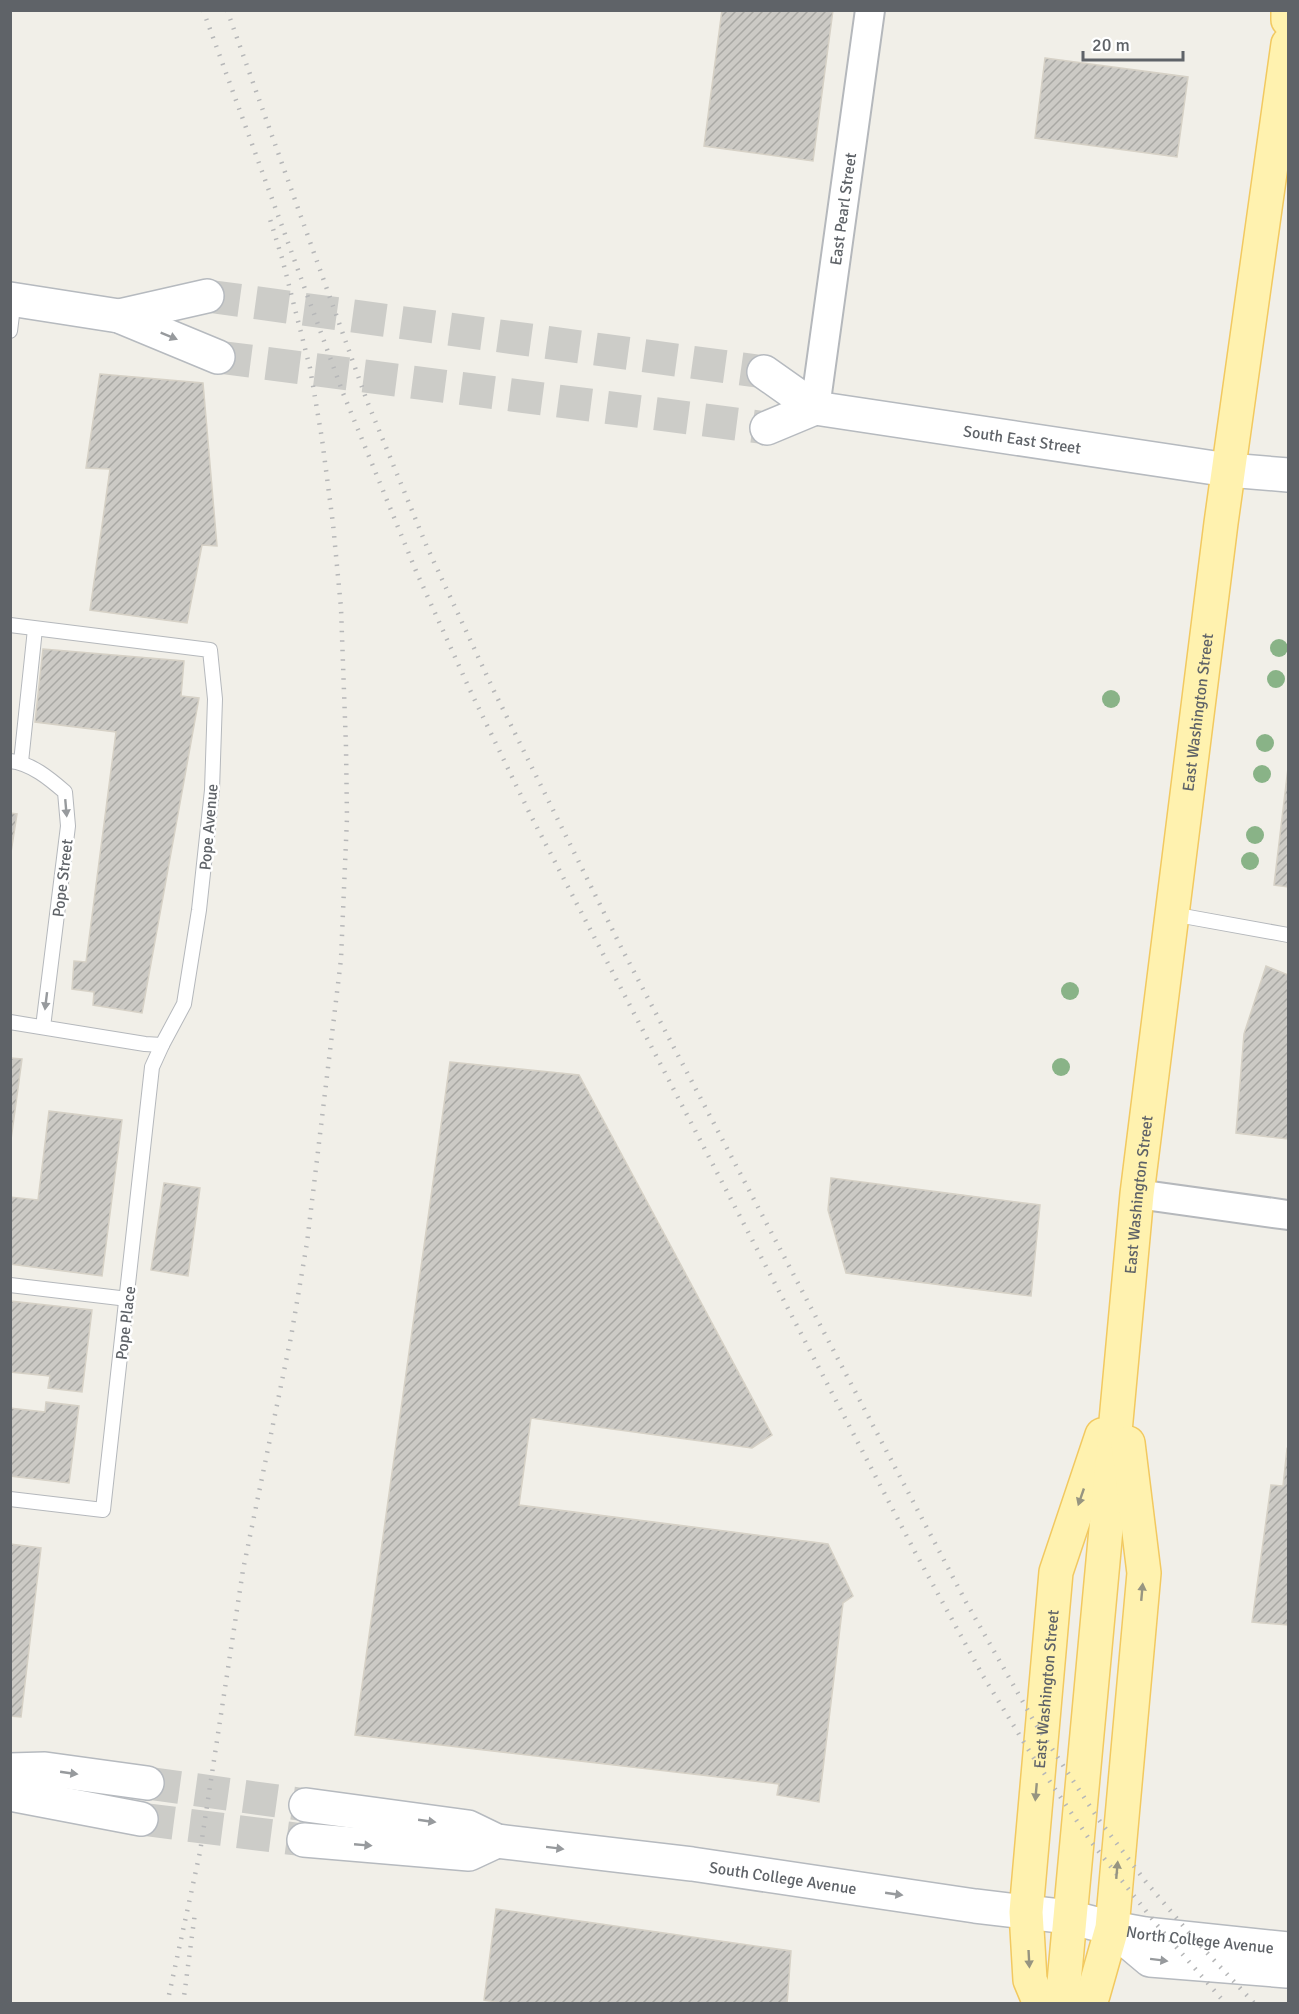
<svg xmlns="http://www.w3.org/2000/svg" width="1299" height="2014" viewBox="0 0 1299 2014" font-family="Signika,sans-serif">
<defs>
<pattern id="building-hatch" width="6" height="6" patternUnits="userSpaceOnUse" patternTransform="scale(1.5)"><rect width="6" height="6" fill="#cccac5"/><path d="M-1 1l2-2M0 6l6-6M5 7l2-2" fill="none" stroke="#a9a8a4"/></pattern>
</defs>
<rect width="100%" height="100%" fill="#f1efe8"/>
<g fill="url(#building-hatch)" stroke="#d6d1c6" stroke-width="1.5">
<polygon points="722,10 833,10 813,161 704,146"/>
<polygon points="1045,58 1188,77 1177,157 1035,138"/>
<polygon points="100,374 203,383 217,546 202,545 187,623 90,610 110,469 86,468"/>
<polygon points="43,649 184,661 181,696 199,698 142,1013 93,1005 94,992 72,989 74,961 86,962 116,732 35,722"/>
<polygon points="1288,768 1288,887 1274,885"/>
<polygon points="10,813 17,814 10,859"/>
<polygon points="1266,966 1288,975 1288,1139 1236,1133 1244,1034"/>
<polygon points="10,1058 22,1059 10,1147"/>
<polygon points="450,1062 579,1075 772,1435 752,1448 531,1418 519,1505 828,1544 853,1596 843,1603 819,1802 777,1795 779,1784 355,1735"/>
<polygon points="49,1111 122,1120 102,1276 10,1264 10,1197 38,1200"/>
<polygon points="831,1178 1040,1205 1031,1296 846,1273 828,1210"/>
<polygon points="164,1183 200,1188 188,1276 151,1270"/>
<polygon points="10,1301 92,1310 82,1392 48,1388 50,1376 10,1372"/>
<polygon points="46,1402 79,1406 69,1483 10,1476 10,1408 45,1412"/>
<polygon points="1287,1449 1288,1450 1288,1625 1252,1622 1271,1485 1283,1486"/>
<polygon points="10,1544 41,1548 21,1717 10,1716"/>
<polygon points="496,1909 791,1951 787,2004 509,2004 484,2000"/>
</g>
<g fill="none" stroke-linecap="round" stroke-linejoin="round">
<g stroke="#ccccc8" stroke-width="33" stroke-dasharray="33 16" stroke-linecap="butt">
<polyline points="207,296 764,372"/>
<polyline points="218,357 767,428"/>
<polyline points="147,1783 306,1805"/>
<polyline points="141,1819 304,1840"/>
</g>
<g stroke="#b5b8bc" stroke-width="16">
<g id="lane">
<polyline points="10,331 14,299"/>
<polyline points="10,625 210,650 215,699 212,790 199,910 184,1004 162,1045 145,1044 10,1022"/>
<path d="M10 761C31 763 50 779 65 792L68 826 43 1027"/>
<polyline points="21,762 35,629"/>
<polyline points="1172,914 1288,935"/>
<polyline points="10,1285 128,1299"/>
<polyline points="10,1499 103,1510 152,1067 162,1045"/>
</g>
</g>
<g stroke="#b5b8bc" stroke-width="32">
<g id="street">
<path id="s1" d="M815 408 870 10"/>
<polyline points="1137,1194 1288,1215"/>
</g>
</g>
<g stroke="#b6babf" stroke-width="36">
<g id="secondary">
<polyline points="10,299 119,316 218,357"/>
<polyline points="119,316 207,296"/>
<path id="s2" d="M764 372 815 408 1228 470 1288 475"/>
<polyline points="767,428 815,408"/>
<polyline points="10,1770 45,1769 147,1783"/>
<polyline points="10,1794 141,1819"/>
<path id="s3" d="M306 1805 468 1827 497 1841 692 1864 975 1906 1069 1917 1112 1928 1145 1934 1288 1949"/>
<polyline points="304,1840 469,1854 497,1841"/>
<polyline points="1113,1929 1150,1960 1287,1971"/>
</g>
</g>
<g stroke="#f2c960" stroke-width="36">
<g id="primary">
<polyline points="1288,10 1288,20"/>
<path id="s4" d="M1040 2004 1030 1980 1026 1912 1056 1572 1102 1435"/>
<path id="s5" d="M1062 2004 1137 1194 1221 523 1288 44"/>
<polyline points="1087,2004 1093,1995 1112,1928 1144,1573 1128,1443"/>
</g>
</g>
<use href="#lane" stroke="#fff" stroke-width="14"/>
<use href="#street" stroke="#fff" stroke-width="28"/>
<use href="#secondary" stroke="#fff" stroke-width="33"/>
<use href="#primary" stroke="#fff2af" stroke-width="33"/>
<g stroke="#b6b7b8" stroke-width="4.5" stroke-dasharray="1.5 8" stroke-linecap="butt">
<polyline points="203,10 343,393 416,571 469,688 530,814 915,1552 983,1676 1033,1757 1092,1843 1157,1925 1226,2004"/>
<polyline points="227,10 367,401 427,547 494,691 622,949 966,1602 1035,1723 1099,1820 1146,1882 1196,1941 1255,2004"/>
<polyline points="167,2004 200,1852 243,1570 291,1337 307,1243 341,959 347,818 346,747 341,608 333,524 322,439 310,368 282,258 269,216"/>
<polyline points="183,2004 195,1913"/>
</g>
</g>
<g fill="#89b387">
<circle cx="1279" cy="648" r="9"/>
<circle cx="1276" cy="679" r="9"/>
<circle cx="1111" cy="699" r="9"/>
<circle cx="1265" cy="743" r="9"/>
<circle cx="1262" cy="774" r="9"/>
<circle cx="1255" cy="835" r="9"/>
<circle cx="1250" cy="861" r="9"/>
<circle cx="1070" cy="991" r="9"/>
<circle cx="1061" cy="1067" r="9"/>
</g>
<defs><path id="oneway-solid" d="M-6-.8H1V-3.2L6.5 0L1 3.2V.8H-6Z" transform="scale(1.5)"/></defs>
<g fill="#979a9d">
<use href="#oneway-solid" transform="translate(169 336) rotate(22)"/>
<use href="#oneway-solid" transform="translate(66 808) rotate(85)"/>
<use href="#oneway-solid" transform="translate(46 1001) rotate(97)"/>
<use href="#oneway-solid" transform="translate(69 1773) rotate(8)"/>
<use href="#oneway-solid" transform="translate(427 1821) rotate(8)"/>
<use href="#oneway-solid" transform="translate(363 1845) rotate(5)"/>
<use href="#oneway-solid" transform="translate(555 1848) rotate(7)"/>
<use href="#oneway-solid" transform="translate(894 1894) rotate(8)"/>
<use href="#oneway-solid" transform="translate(1159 1960) rotate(7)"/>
</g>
<g fill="#979581">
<use href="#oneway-solid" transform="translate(1081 1497) rotate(109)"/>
<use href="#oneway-solid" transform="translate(1142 1592) rotate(-85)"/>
<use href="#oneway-solid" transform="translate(1036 1792) rotate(95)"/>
<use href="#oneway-solid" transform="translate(1117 1870) rotate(-85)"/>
<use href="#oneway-solid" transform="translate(1029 1959) rotate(87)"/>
</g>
<g text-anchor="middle" stroke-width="5" stroke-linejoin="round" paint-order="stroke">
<g font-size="16" fill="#5f6368" stroke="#fff">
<text dy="6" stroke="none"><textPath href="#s1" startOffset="201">East Pearl Street</textPath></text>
<text dy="6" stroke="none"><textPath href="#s2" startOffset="272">South East Street</textPath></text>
<text dy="6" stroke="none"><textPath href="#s5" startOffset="1299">East Washington Street</textPath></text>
<text transform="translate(208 827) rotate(-85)" y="6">Pope Avenue</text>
<text transform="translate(62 878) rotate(-83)" y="6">Pope Street</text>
<text dy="6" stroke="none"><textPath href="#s5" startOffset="813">East Washington Street</textPath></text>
<text transform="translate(125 1323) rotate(-83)" y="6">Pope Place</text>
<text dy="6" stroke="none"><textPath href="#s4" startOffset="318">East Washington Street</textPath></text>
<text dy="6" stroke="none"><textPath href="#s3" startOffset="484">South College Avenue</textPath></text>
<text dy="6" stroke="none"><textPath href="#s3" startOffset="906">North College Avenue</textPath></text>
</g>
</g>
<rect width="1299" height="2014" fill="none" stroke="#5f6368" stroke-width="24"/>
<path d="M1083 51v9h100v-9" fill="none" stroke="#5f6368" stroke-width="3"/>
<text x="1092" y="51" font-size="18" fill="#5f6368" stroke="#ffffff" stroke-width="4.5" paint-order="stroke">20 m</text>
</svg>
